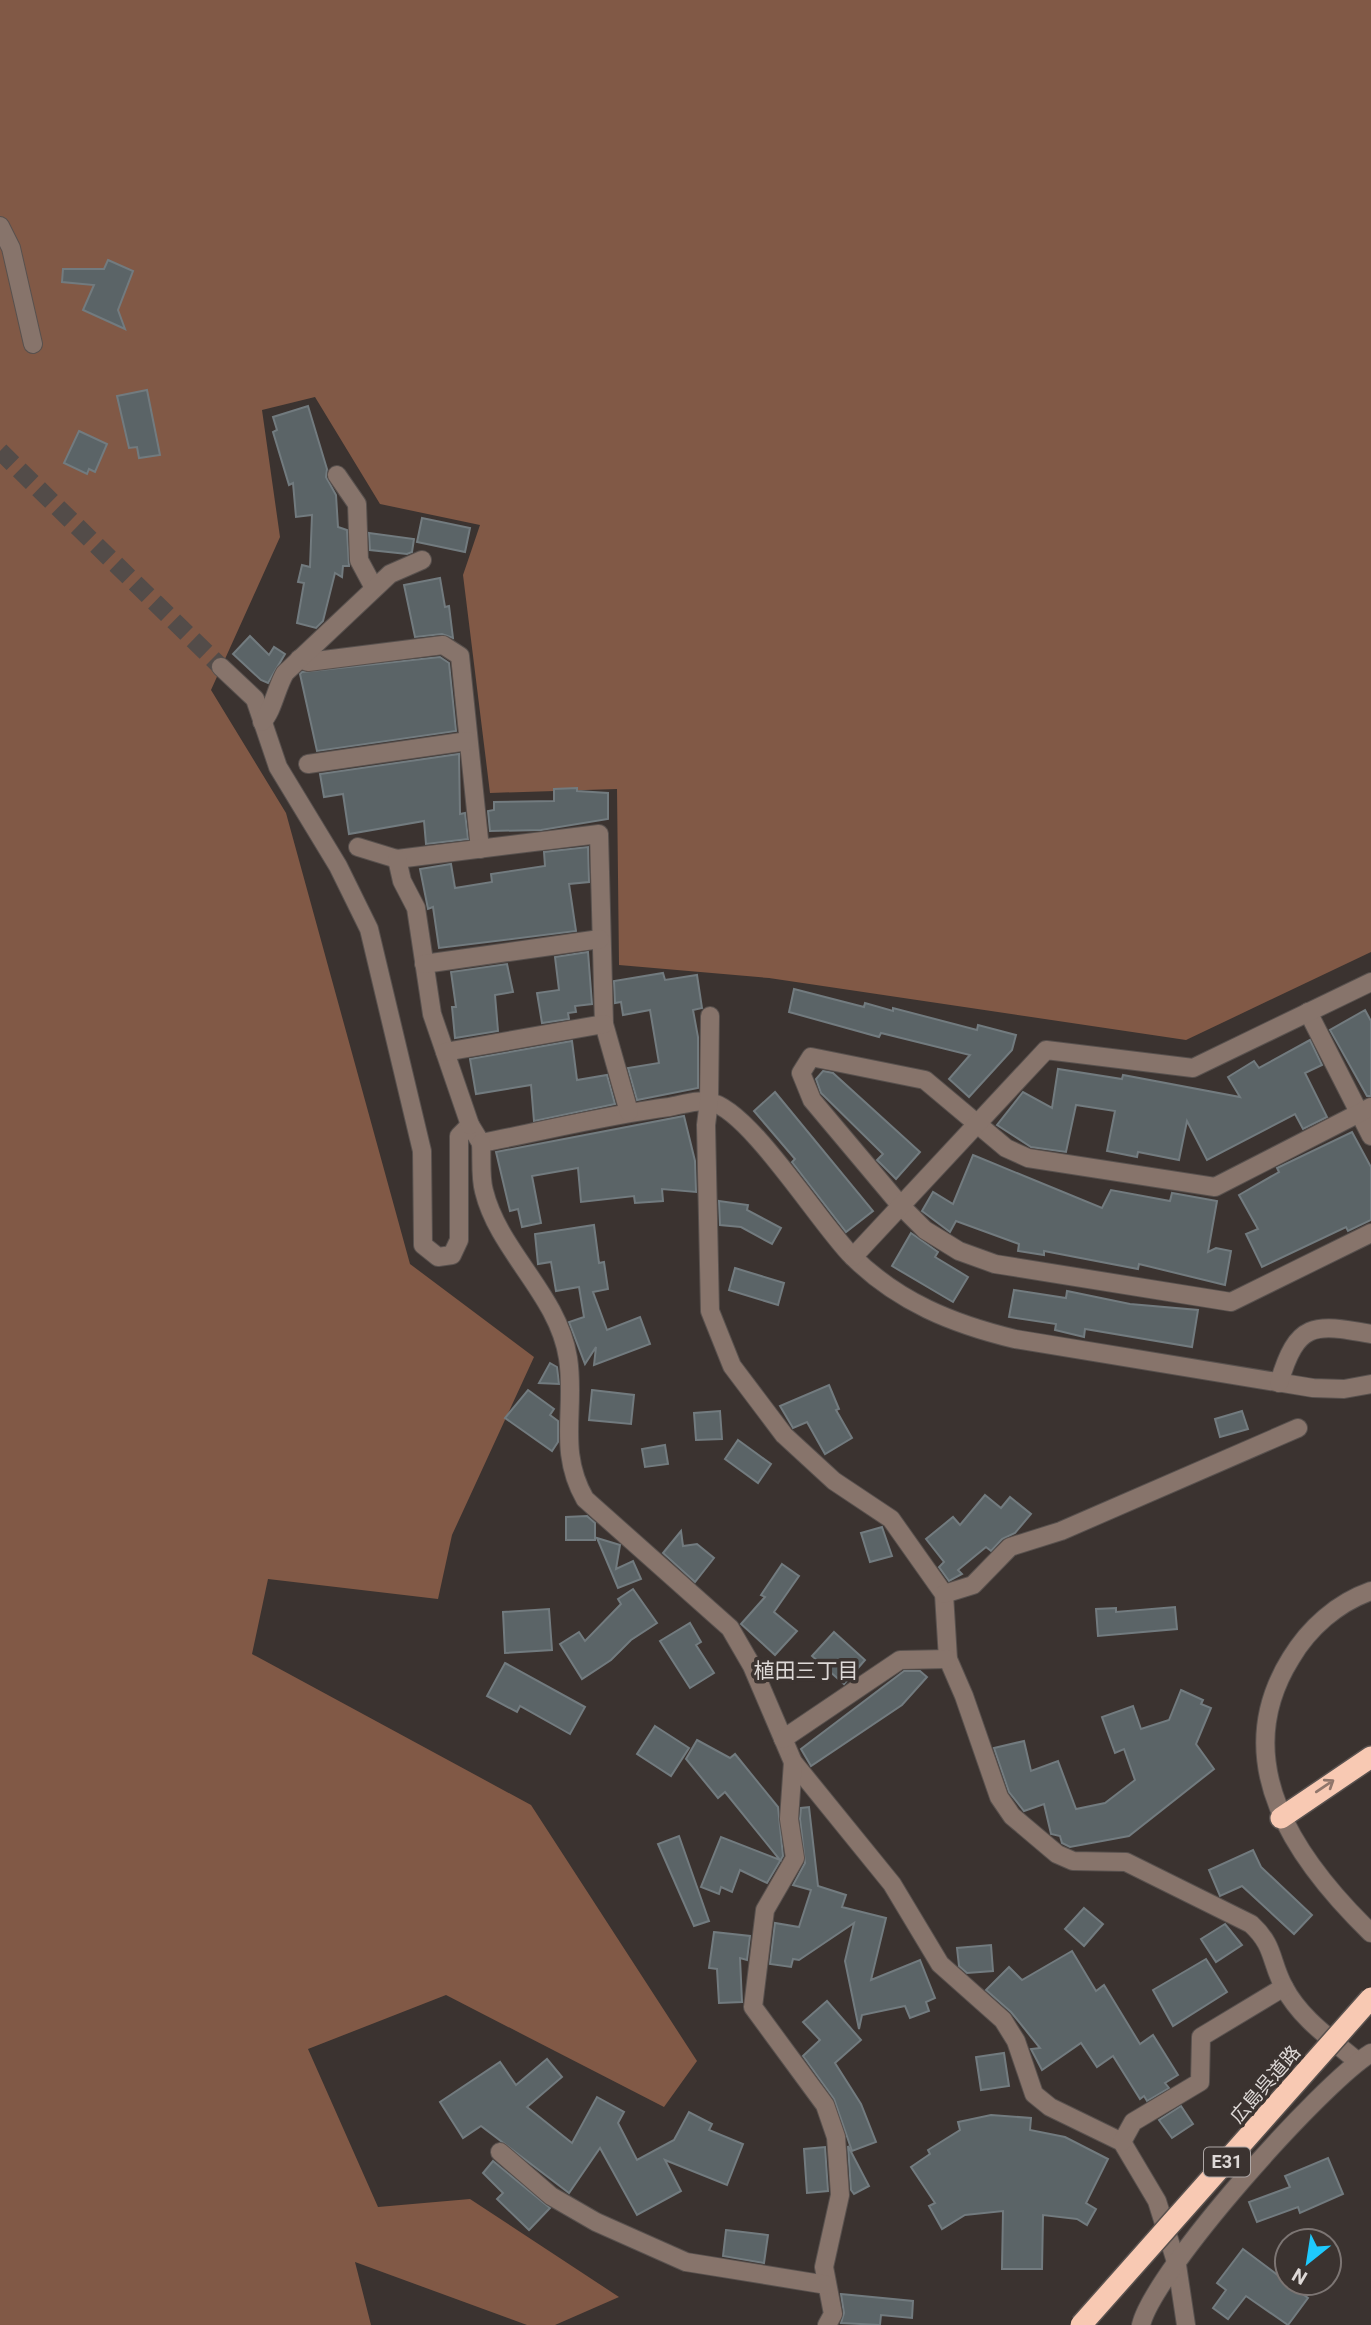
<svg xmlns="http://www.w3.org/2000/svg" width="1371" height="2325" viewBox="0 0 1371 2325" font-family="Roboto,'Noto Sans JP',sans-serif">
<rect width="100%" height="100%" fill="#3b3330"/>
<polygon fill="#815946" points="0,0 1371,0 1371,952 1186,1040 769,978 619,965 617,789 490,793 463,575 480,525 380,504 315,397 262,410 280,537 211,690 286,813 410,1264 534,1357 452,1535 438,1599 268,1579 252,1654 531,1805 697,2061 664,2107 446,1995 308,2049 378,2207 470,2199 619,2297 555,2325 527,2325 355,2262 371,2325 0,2325"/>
<g fill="#5b6467" stroke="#727b7f" stroke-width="2">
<polygon points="108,260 133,271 118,310 125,329 83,310 94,285 62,282 63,269 104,269"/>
<polygon points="147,390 160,455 139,458 137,447 129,448 117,396"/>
<polygon points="308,406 327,469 326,477 336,495 338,527 347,530 349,566 343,566 342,577 335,573 323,621 316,628 297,623 304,583 298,582 302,565 310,567 312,515 296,517 293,483 289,485 273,432 277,430 273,417"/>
<polygon points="79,431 107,444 95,472 89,469 87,474 64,463"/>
<polygon points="422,518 470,528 465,552 417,542"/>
<polygon points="369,533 414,539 412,552 407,554 370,550"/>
<polygon points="440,578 445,607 449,606 453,638 442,634 415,637 404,585"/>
<polygon points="250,636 269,655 274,647 285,654 268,683 261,680 233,654"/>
<polygon points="440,657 449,663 456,731 317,751 300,674 302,672"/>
<polygon points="459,754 460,814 465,813 468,839 426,844 424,821 349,834 343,794 324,797 320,774"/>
<polygon points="577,788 577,791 608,793 608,819 541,830 490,831 488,811 494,810 494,802 554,801 554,789"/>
<polygon points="588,847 589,882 569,884 576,931 439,948 433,907 428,909 420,869 451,864 455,888 492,882 491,874 545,866 544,852"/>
<polygon points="588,952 592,1004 575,1006 576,1012 568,1013 569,1019 542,1023 537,993 559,990 555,957"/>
<polygon points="507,964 513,992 495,995 498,1031 455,1038 452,1007 456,1007 451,972"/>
<polygon points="663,973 665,980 697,975 702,1008 693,1010 698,1037 698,1088 637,1100 628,1068 659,1063 650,1010 623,1015 621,1002 615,1003 614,981"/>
<polygon points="794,989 864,1007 865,1003 893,1011 893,1008 977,1030 978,1025 1016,1035 1012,1050 969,1097 949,1079 970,1055 881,1033 879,1037 789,1012"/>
<polygon points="1365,1010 1371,1021 1371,1096 1367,1096 1330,1030"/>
<polygon points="1310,1040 1322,1065 1305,1073 1327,1117 1303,1129 1295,1114 1207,1160 1187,1121 1179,1160 1138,1152 1137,1157 1107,1151 1115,1111 1076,1105 1066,1152 1031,1147 997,1125 1023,1092 1052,1108 1058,1069 1122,1079 1123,1075 1240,1097 1228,1077 1254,1061 1259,1068"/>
<polygon points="572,1041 577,1080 607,1075 615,1104 534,1121 531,1085 476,1094 470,1059"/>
<polygon points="823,1071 833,1073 920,1152 896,1179 877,1160 883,1154 821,1093 816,1079"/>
<polygon points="775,1092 873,1211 846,1232 792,1162 795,1159 754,1111"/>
<polygon points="684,1116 695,1161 696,1192 662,1189 663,1201 635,1203 634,1196 581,1202 578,1168 532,1176 541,1223 522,1227 518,1209 510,1211 496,1152"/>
<polygon points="1352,1132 1371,1167 1371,1220 1348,1231 1346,1227 1262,1267 1246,1234 1258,1229 1239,1195 1279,1172 1277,1168"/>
<polygon points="973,1155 1102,1208 1111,1190 1170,1201 1172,1193 1217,1201 1208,1252 1216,1248 1231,1251 1225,1285 1139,1264 1138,1269 1044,1251 1044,1255 1018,1251 1019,1244 956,1221 950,1232 922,1211 933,1192 953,1204"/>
<polygon points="719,1201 748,1205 747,1210 781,1228 772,1244 741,1227 720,1225"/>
<polygon points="594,1225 599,1263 604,1262 608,1289 593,1292 607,1330 640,1317 650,1344 594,1365 596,1347 585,1364 569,1322 584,1317 579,1287 556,1291 551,1262 538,1264 535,1234"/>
<polygon points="911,1233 938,1252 935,1257 968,1277 953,1302 892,1266"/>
<polygon points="735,1268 784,1283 778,1305 729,1290"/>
<polygon points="1014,1290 1066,1298 1067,1291 1130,1304 1198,1310 1192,1347 1085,1329 1084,1337 1055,1330 1056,1324 1009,1317"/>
<polygon points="550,1363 557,1367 559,1384 539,1383"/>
<polygon points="829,1385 839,1409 836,1410 852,1438 825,1454 807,1422 793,1428 780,1406"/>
<polygon points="528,1390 554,1409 550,1415 558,1421 558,1442 552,1451 505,1418"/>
<polygon points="592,1390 634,1395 631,1424 589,1420"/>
<polygon points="720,1411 722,1439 696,1440 694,1413"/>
<polygon points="1242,1411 1248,1429 1220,1437 1215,1419"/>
<polygon points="738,1440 771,1464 758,1483 725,1459"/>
<polygon points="665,1445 668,1464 645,1467 642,1449"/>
<polygon points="985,1495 1001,1508 1010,1497 1031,1514 1015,1533 1002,1539 991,1551 986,1547 958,1570 962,1574 949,1581 939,1567 944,1562 926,1539 953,1517 960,1525"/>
<polygon points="587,1516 595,1523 595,1540 566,1540 566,1517"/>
<polygon points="882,1527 892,1556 870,1562 861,1533"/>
<polygon points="681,1531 683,1546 697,1544 714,1558 695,1582 663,1553"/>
<polygon points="597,1538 620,1545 616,1569 633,1561 641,1579 618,1588"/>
<polygon points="782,1564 799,1576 774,1612 797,1631 775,1655 741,1624 765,1597 761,1595"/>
<polygon points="633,1589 657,1623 631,1640 611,1660 582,1679 560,1644 579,1632 585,1641 621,1604 618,1599"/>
<polygon points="1175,1607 1177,1629 1098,1636 1096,1609 1116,1608 1116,1612"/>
<polygon points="549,1609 552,1650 505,1653 503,1612"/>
<polygon points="690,1623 701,1642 696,1645 714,1673 690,1688 660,1641"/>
<polygon points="834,1632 865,1660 844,1684 812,1656"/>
<polygon points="505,1663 585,1707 570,1734 520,1706 517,1712 487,1696"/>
<polygon points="904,1671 920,1671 927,1677 902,1705 811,1766 801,1749"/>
<polygon points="1181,1690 1203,1700 1201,1704 1211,1708 1196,1744 1214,1769 1129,1836 1070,1847 1062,1843 1060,1836 1051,1834 1044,1804 1024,1811 1009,1792 994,1748 1024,1741 1031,1771 1058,1761 1076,1809 1105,1803 1135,1780 1124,1749 1115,1753 1102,1717 1133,1706 1141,1729 1169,1720"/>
<polygon points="655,1726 689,1748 671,1776 637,1754"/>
<polygon points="697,1740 730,1758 735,1754 778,1807 783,1856 767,1883 740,1870 732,1892 721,1887 719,1894 701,1887 721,1837 780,1860 725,1792 718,1798 686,1759"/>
<polygon points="809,1807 818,1886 846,1895 842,1907 886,1918 871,1980 920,1960 935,1998 926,2002 929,2011 910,2018 905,2006 862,2015 859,2029 845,1961 854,1923 799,1960 793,1959 791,1967 770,1964 775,1923 799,1927 811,1890 793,1885 805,1863 800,1819 801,1808"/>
<polygon points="679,1836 709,1921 694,1926 658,1844"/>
<polygon points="1253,1850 1261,1867 1312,1915 1294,1934 1242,1886 1220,1896 1209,1870"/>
<polygon points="1084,1908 1103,1924 1084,1946 1065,1929"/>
<polygon points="1225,1924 1242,1945 1216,1962 1201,1939"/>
<polygon points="714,1932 750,1936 747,1960 740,1958 742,2002 719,2003 717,1969 709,1968"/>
<polygon points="991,1945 993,1971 967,1973 959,1966 957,1948"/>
<polygon points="1072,1951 1096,1991 1104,1985 1140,2044 1153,2035 1178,2075 1165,2083 1169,2088 1147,2101 1144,2096 1140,2099 1113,2056 1097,2067 1081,2043 1042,2070 1031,2049 1040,2048 1011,2012 986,1990 1009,1967 1022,1980"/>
<polygon points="1206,1959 1227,1992 1173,2026 1153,1990"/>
<polygon points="827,2001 861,2040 835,2063 861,2104 876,2142 852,2151 834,2099 803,2056 820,2040 803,2022"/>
<polygon points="1004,2053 1009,2086 981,2090 976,2057"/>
<polygon points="547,2059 562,2077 527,2107 572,2143 597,2097 624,2112 618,2123 637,2160 674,2140 689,2112 712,2124 709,2130 743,2144 727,2185 665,2160 681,2191 637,2215 600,2148 569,2193 481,2126 463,2138 440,2102 500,2062 516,2085"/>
<polygon points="1181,2106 1193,2124 1172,2138 1159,2120"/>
<polygon points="991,2115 1031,2118 1030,2130 1065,2137 1108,2159 1086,2203 1096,2209 1087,2225 1077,2219 1043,2215 1042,2269 1002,2269 1003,2211 965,2215 942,2229 929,2206 935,2203 911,2167 930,2154 928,2150 960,2130 958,2122"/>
<polygon points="848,2146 869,2186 854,2194 851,2190"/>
<polygon points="825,2147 828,2191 807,2193 804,2149"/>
<polygon points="1328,2158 1343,2194 1300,2213 1298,2207 1257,2222 1249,2202 1290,2187 1285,2176"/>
<polygon points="493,2161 550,2208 529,2230 497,2199 503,2193 483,2173"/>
<polygon points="726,2230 768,2235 764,2263 723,2256"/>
<polygon points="1243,2249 1308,2298 1288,2325 1246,2296 1228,2319 1213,2308 1226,2290 1217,2283"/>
<polygon points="841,2294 913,2301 912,2318 881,2315 880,2325 841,2323 844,2313"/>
</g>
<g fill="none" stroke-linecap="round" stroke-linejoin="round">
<polyline stroke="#534c49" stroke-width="18" stroke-dasharray="18 9" stroke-linecap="butt" points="0,451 221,667"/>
<g stroke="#58514e" stroke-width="20">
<g id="minor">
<polyline points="0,226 11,248 33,344"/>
<polyline points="337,475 357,504 359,560 374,588"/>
<polyline points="299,659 308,662 443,645 460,656 480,849"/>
<path d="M221 667 255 699 278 767 338 866 369 929 422 1151 423 1245 438 1257 452 1255 459 1240V1136L470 1125 481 1143C544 1131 606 1115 669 1107 681 1105 699 1099 710 1102 749 1109 820 1224 852 1256 898 1302 953 1324 1015 1339L1313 1388 1344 1389 1371 1384"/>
<path d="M262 722C273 711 276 688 285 673L390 574 422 560"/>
<polyline points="308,764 468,741"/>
<polyline points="358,847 397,859 599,834 604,1024 629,1112"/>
<polyline points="397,859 402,881 416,908 432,1014 470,1125"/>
<polyline points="424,964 600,939"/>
<polyline points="1308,1012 1371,1136"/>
<path d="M710 1016 709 1101 706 1125 710 1311 732 1366 784 1435 834 1481 891 1519 944 1594 948 1659 964 1696 999 1797 1012 1816 1057 1854 1073 1861 1126 1862 1251 1924C1275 1946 1270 1961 1284 1987 1300 2018 1331 2039 1357 2061"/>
<polyline points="445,1052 604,1024"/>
<polyline points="1371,1107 1215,1187 1028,1158 1006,1148 925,1080 811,1057 801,1073 812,1100 901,1206 925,1230 959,1251 995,1264 1231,1302 1371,1233"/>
<path d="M481 1143C482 1158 480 1177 484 1191 499 1252 558 1294 568 1358 576 1409 557 1450 585 1499L730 1628 752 1666 793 1762 892 1884 940 1964 1003 2020 1016 2041 1034 2094 1050 2107 1122 2142 1157 2201 1177 2265 1186 2325"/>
<polyline points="853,1257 1046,1050 1193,1068 1371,982"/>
<path d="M1279 1383C1297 1322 1313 1323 1371 1334"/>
<path d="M1371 1591C1337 1603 1309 1628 1291 1658 1226 1762 1296 1860 1371 1933"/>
<polyline points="944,1594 973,1585 1010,1547 1061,1531 1298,1428"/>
<polyline points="783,1739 900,1660 948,1659"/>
<polyline points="793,1762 789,1819 795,1858 765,1910 753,2007 825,2105 836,2137 840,2195 824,2267 833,2314 827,2325"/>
<polyline points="1122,2142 1133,2122 1200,2082 1201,2037 1284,1987"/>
<polyline points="500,2152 551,2196 596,2222 686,2262 827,2285"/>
<path d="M1141 2325C1154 2271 1321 2084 1371 2053"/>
</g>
</g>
<g stroke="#58514e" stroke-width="24">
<polyline id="highway" points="1281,1818 1371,1757"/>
</g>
<use href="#minor" stroke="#87746b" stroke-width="18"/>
<use href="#highway" stroke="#f8c9b3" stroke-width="21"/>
<g stroke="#58514e" stroke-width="24" stroke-linecap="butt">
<polyline id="highway-bridge" points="1081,2325 1371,1998"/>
</g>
<use href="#highway-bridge" stroke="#f8c9b3" stroke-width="21"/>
</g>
<defs><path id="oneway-shaft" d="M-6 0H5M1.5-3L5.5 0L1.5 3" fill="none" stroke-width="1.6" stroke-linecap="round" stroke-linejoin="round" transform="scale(1.75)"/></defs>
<use stroke="#90766b" href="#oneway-shaft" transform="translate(1325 1786) rotate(-34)"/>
<g text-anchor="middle" stroke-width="7" stroke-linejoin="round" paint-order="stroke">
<rect fill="#3b3330" stroke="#ada7a5" stroke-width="2" x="1204" y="2147.5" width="46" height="29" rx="5"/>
<g font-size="18" font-weight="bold" fill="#ded9d7">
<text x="1227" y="2168">E31</text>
</g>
<g font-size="19" fill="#ded9d7" stroke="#3b3330">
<text transform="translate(1265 2084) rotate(-49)" y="7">広島呉道路</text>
</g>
<g font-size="21" fill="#ded9d7" stroke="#3b3330">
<text x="806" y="1678">植田三丁目</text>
</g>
</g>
<g transform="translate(1308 2262) rotate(210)"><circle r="33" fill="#3b3330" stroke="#7c7573" stroke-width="2"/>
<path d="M0-5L12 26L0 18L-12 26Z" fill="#1ec9fd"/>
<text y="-10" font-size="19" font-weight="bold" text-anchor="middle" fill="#ded9d7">N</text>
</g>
</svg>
